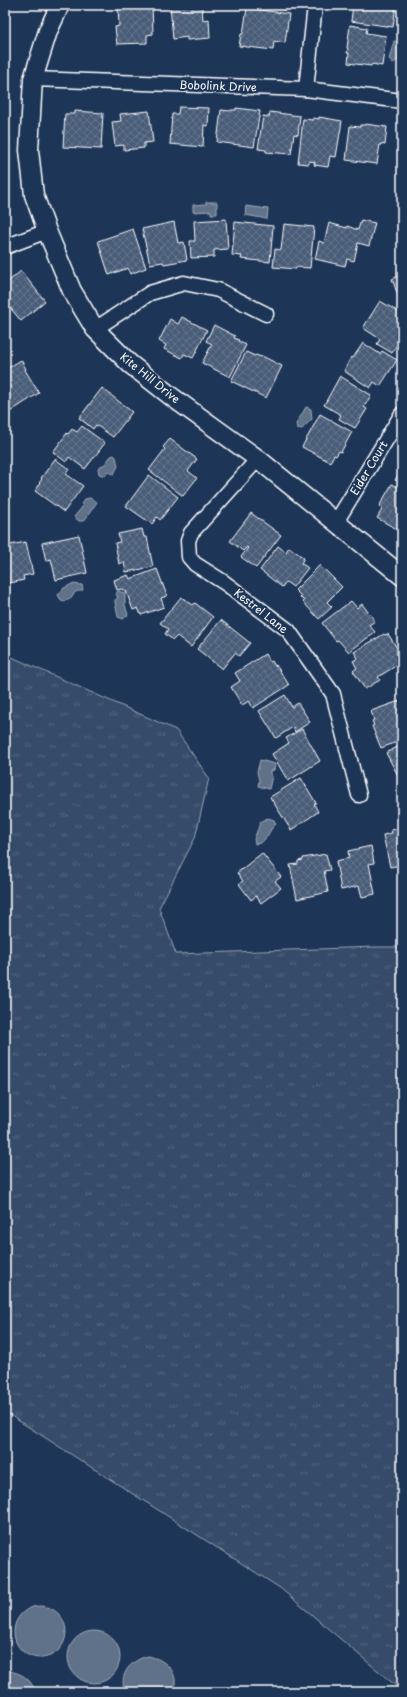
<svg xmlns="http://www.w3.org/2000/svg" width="407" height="1697" viewBox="0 0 407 1697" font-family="'Playpen Sans',sans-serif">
<defs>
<pattern id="grass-tufts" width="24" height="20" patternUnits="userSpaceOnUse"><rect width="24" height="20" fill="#364b69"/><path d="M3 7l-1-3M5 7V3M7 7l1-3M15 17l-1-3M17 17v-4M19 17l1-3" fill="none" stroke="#546680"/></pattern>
<pattern id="building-cross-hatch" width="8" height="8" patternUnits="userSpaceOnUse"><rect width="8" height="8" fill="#4a5d79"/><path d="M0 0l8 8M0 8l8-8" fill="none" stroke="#65758d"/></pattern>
</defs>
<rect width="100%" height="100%" fill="#1d3557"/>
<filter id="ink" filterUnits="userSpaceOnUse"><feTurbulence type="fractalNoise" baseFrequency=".025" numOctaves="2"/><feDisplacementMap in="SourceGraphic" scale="8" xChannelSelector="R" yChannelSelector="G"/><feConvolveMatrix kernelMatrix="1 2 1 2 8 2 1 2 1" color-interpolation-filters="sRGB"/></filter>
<g filter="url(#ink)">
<polygon fill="url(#grass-tufts)" stroke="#9aa5b4" points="5,654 176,730 209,778 195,838 159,908 176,954 374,947 402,947 402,1691 280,1588 5,1412"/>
<g fill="#617289" stroke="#a0aab8">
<polygon points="394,41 401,42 401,58 393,63 389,59"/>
<polygon points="206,202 217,202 217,214 211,214 211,211 193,212 193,205 206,204"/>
<polygon points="246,206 268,209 267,219 245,215"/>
<polygon points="306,407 311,409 312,419 302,429 297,428 296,424"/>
<polygon points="114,455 116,457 118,466 114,474 108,472 105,476 99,474 98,468 105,464 111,456"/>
<polygon points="90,498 97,502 84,521 79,521 74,517 83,506 81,504 85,499"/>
<polygon points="72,584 82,585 83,590 75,592 72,597 65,601 61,600 58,595 64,588"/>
<polygon points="118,591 124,593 125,595 125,605 128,615 123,619 118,617 115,602 115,600 118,598 116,594"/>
<polygon points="260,760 275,764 274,770 270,771 270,774 272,776 269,789 258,786 259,780 257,772"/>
<path d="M268 818 274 820 276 824C268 830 267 844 255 844L254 839 261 821Z"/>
<circle cx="40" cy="1632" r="26"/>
<circle cx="94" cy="1657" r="26"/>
<path d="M148 1656C166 1659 181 1674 173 1692H125C118 1674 131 1660 148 1656Z"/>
<path d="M9 1671C21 1673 32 1679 35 1692H5V1672Z"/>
</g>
<g fill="url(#building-cross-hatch)" stroke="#fff">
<polygon points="136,5 152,5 153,34 147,35 147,43 117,44 115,27 119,26 118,7"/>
<polygon points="170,5 202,5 203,20 209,19 210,38 187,40 187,37 173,39"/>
<polygon points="270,5 287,5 286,10 269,8"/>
<polygon points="353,5 396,5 393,27 351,21"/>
<polygon points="247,8 289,14 285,43 274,41 273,50 239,46 241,34 243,34"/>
<polygon points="350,25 367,28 366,33 386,36 382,66 372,64 371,66 348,63 349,53 347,53 348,48 347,48"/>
<polygon points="179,107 209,108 208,126 204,125 203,147 170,144 172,114 178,114"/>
<polygon points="236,108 260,111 254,147 217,142 221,110 230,111 231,110 236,110"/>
<polygon points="75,111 103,113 101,149 63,147 65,114 75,114"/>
<polygon points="149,111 153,142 144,143 144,148 124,150 124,145 115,146 112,122 121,121 120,114"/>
<polygon points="270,112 300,116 298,135 294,134 291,154 266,152 266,150 258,149 263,116 269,117"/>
<polygon points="319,117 342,121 336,157 330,156 328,167 314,165 315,162 309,161 309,164 298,163 303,119 313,120 313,118 319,119"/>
<polygon points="365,124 387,127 385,145 380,144 377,164 346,160 350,126 360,127 360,125 365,125"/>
<polygon points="226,219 228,249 214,250 214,257 191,258 190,241 195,241 194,221"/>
<polygon points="361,220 375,223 369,246 358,243 354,261 347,259 345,266 315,259 319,241 324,243 329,223 347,228 347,226 358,230"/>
<polygon points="174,222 178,243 184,242 187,260 164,264 163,262 150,264 142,229"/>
<polygon points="235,222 273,226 270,262 241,259 242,256 232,255"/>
<polygon points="284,224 314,227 310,268 296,267 296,269 273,267 275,249 281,250"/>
<polygon points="133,229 146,268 130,274 128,268 109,275 98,241"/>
<polygon points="21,271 45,301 21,321 8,305 5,307 5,284"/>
<polygon points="402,275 402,306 392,279"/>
<polygon points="380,301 402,314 402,337 392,353 377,344 380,339 363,328"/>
<polygon points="182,317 207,330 193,358 184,354 182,358 164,349 166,345 159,341 170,319 178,324"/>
<polygon points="214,325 235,336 234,338 239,340 238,341 246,345 230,377 202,363 212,344 206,341"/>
<polygon points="363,343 380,354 382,351 397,360 380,386 374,382 370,388 344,371 351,357 353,358"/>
<polygon points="246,352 255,356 256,355 261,357 262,356 282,366 266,398 231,381"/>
<polygon points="21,360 26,369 25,370 39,393 5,415 5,370"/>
<polygon points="340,376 371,395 364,407 367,409 355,428 339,419 341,415 324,405"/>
<polygon points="102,388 132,412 113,437 96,425 93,429 79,418"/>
<polygon points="320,414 352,432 341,452 339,451 336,456 334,455 330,462 302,447"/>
<polygon points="82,426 105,443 85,469 69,457 66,462 53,452 67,433 68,434 72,429 77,432"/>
<polygon points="170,439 197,459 188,471 197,478 183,496 149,470 165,449 163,447"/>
<polygon points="55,459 69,469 66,474 83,486 64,512 35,491 40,484 39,483 42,479 41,478"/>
<polygon points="402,469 402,484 395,480"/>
<polygon points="149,475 178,497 160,520 157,517 152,524 126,506"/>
<polygon points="392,484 402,489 402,532 377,518 383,508 380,507 381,503"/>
<polygon points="251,513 281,535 256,568 241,557 248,548 247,547 243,551 230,541"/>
<polygon points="142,529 144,537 147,537 153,567 126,572 124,562 119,564 115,543 120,542 118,534"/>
<polygon points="79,535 87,573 56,580 51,559 46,561 42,543"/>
<polygon points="26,542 33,574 23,576 24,580 5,584 5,546"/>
<polygon points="278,546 286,552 289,547 304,558 301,563 308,568 293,587 286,582 282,587 260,570"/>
<polygon points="320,565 342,587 327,602 332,607 319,619 303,602 304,601 300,597 301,596 295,590"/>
<polygon points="157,569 167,596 161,598 164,607 141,615 138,608 133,610 126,591 121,589 117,590 114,580 128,575 130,579"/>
<polygon points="181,597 193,605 195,603 213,617 191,647 177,636 173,640 165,634 168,629 160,623"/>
<polygon points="351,601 357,608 362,604 375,621 369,625 375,632 349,652 338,640 336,641 322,623"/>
<polygon points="221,620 250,643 239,656 235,653 222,669 197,649"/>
<polygon points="384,634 385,635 388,634 402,656 402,662 378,677 380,680 365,689 353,671 357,668 353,661 358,658 354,652"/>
<polygon points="265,654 270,662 272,661 275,666 276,665 289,685 253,708 249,701 242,705 231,687 240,681 235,673"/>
<polygon points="285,695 292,707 298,703 310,722 295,732 293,727 276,738 259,711"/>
<polygon points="402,700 402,740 381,748 372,726 374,725 372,721 374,720 371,711"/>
<polygon points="302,729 320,761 288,781 272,754 289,743 286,738"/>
<polygon points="401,745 402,746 401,781 386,753"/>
<polygon points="301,778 316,803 314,804 318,812 291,830 270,797"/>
<polygon points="402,828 402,868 401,865 390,867 383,835 392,833 391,830"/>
<polygon points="371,846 374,863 369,864 375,894 362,897 359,886 341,890 336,861 349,858 348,851"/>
<polygon points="262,853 281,877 275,881 281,888 261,903 256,896 251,900 239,884 243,881 237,873"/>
<polygon points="326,854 330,870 324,871 328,892 297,899 290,865 298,864 298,861 303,860 303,858"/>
</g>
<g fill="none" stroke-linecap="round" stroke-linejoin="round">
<g stroke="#fff" stroke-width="17">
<g id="minor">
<polyline points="33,79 306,89 402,101"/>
<polyline points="306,89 315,5"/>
<polyline points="5,247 47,231"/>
<polyline points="95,329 150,293 184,283 218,290 266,314"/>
<polyline points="258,459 191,533 188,541 189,557 195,564 225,583 288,630 333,694 359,795"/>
<polyline points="336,522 402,414"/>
</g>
</g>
<g stroke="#fff" stroke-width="21">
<polyline id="tertiary" points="60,5 48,31 33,79 29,150 34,195 47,231 72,291 95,329 130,364 172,397 258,459 402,576"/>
</g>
<use href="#minor" stroke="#1d3557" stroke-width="14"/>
<use href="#tertiary" stroke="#1d3557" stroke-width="18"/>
</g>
</g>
<g text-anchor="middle" stroke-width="4" stroke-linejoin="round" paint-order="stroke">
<g font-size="11" fill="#fff" stroke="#1d3557">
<text transform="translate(218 86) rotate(2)" y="4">Bobolink Drive</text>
<text transform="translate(150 378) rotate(39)" y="4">Kite Hill Drive</text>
<text transform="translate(369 468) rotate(-59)" y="4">Eider Court</text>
<text transform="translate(261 611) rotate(38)" y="4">Kestrel Lane</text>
</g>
</g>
<rect width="407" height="1697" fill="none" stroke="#1d3557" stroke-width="20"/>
<rect x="10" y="10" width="387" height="1677" fill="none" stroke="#fff" stroke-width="1.5" filter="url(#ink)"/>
</svg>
